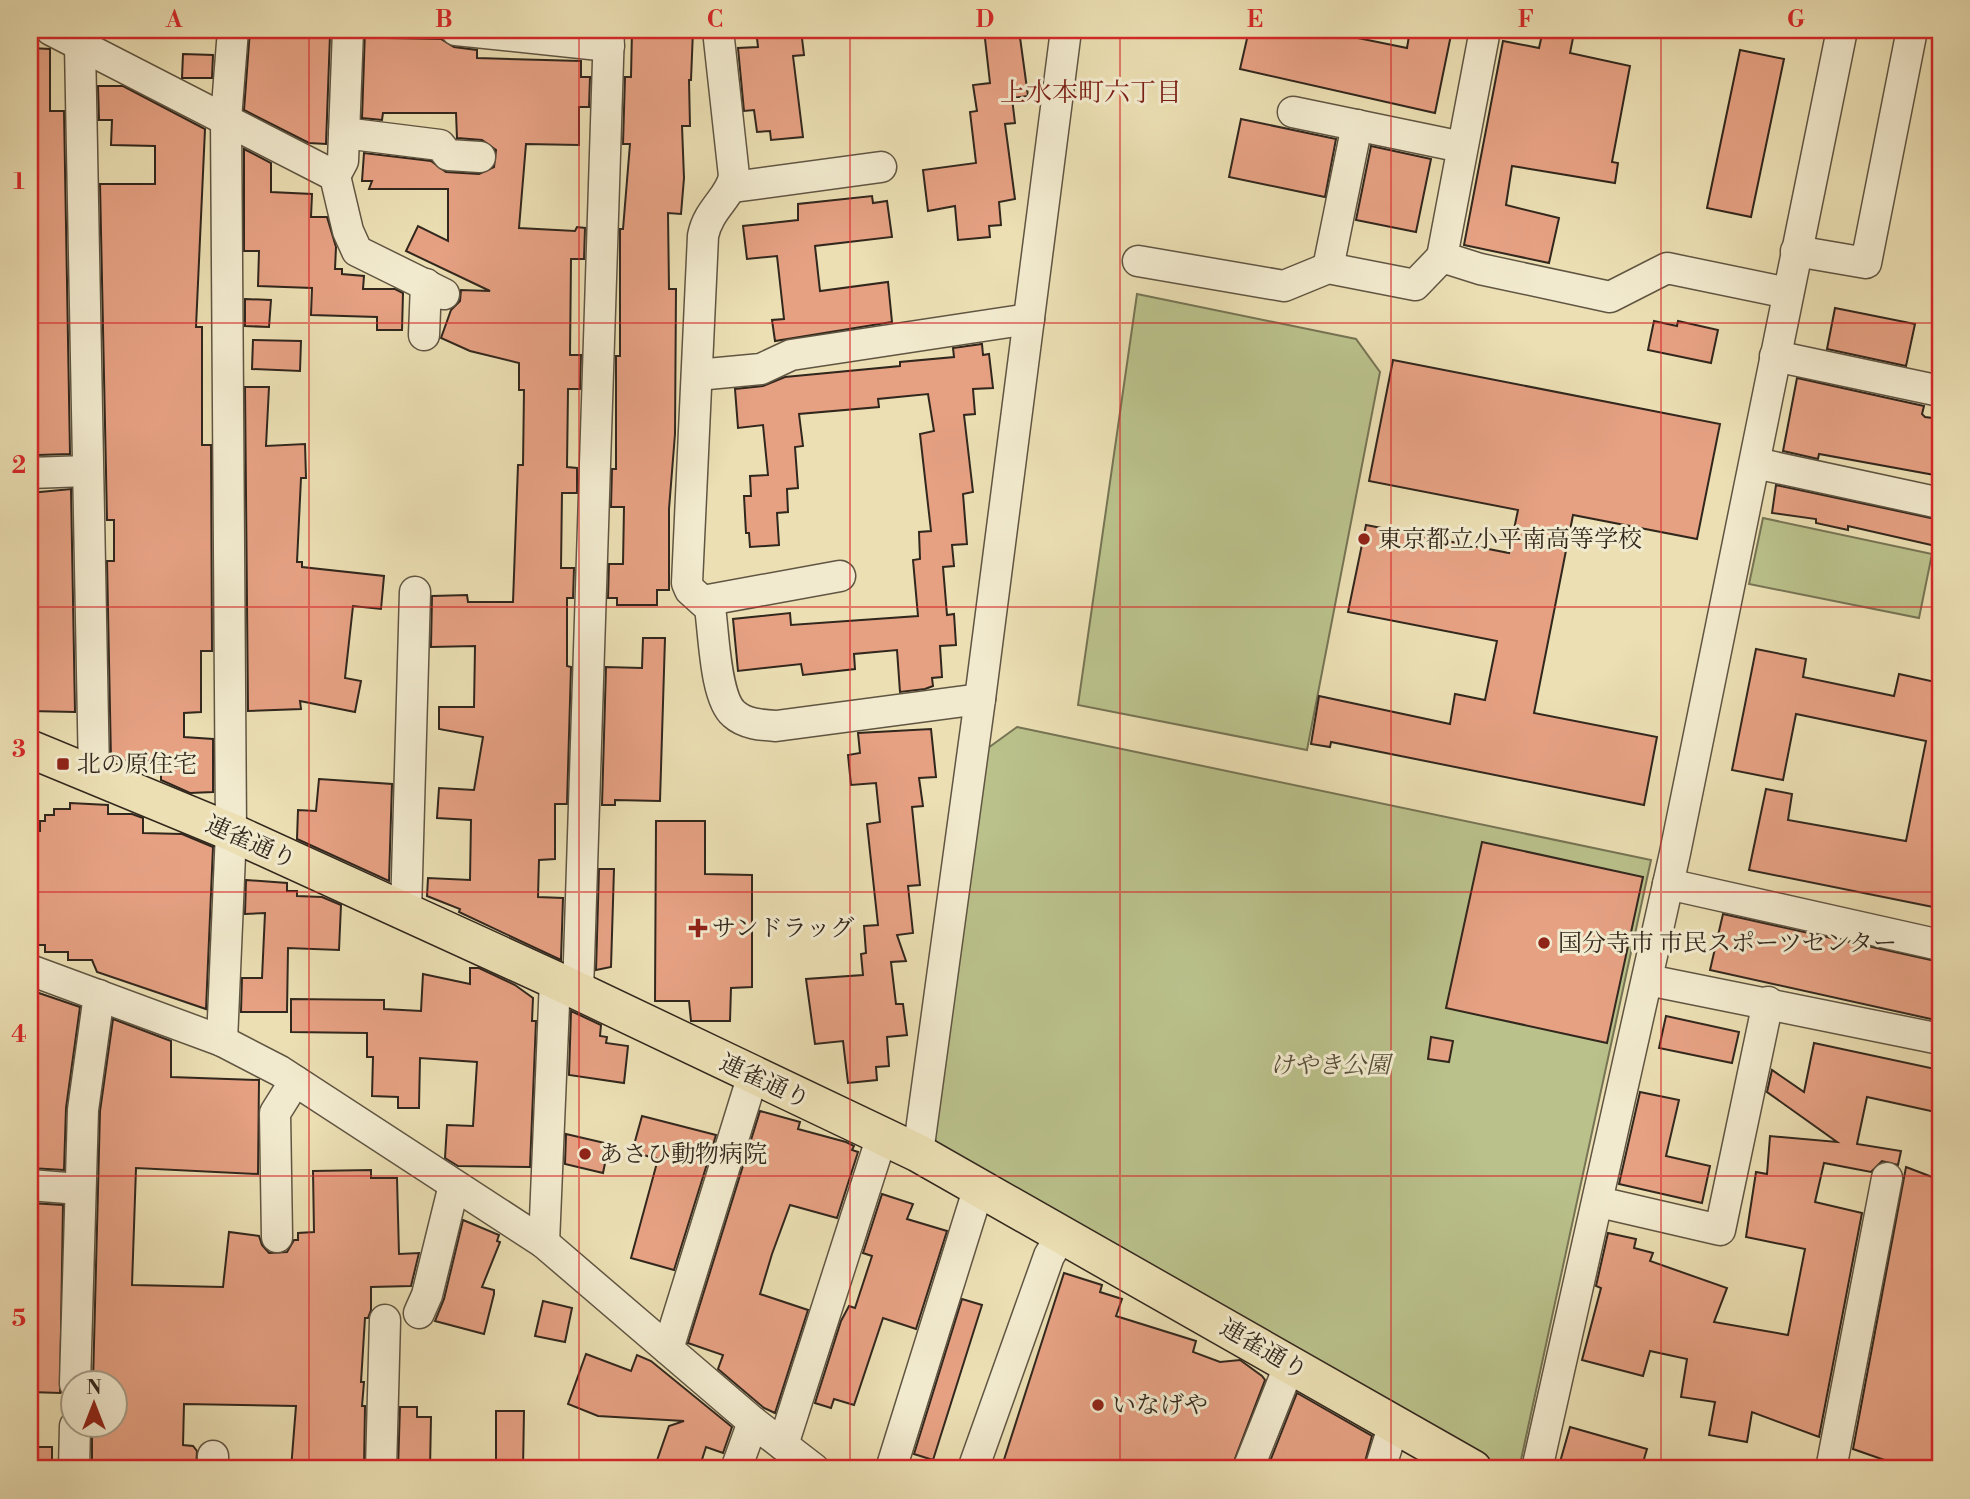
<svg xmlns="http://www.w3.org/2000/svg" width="1970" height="1499" viewBox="0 0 1970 1499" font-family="'Libre Bodoni','Noto Serif JP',serif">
<rect width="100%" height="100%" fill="#ebdfb3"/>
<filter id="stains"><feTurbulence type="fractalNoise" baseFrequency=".00286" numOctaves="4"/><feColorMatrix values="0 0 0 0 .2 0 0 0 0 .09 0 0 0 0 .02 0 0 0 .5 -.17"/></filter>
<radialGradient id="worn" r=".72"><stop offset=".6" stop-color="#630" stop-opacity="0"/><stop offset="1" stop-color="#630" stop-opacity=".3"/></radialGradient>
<g fill="#bac18b" stroke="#767454" stroke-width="2">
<polygon points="1137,294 1356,339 1380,372 1307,750 1078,705"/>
<polygon points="1763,518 1932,554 1919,618 1749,584"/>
<polygon points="1017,727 1651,860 1519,1469 1502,1469 990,1178 932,1141 988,748"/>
</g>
<g fill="#e6a183" stroke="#32271d" stroke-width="2">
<polygon points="250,30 291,30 290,35 330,35 326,144 309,143 244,110"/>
<polygon points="365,30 388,30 388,38 441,39 454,47 477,50 477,58 581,61 581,77 590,77 589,107 579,107 579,145 526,144 519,228 575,231 577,227 585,228 584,259 571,259 570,355 581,355 580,389 568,389 567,467 577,468 577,493 562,493 561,568 574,568 573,598 567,598 567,666 571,667 567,804 555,804 555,859 539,860 538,897 563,898 561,960 459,912 460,909 427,896 428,878 470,880 471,820 437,818 439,788 474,790 483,737 439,729 439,707 474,707 475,646 431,647 432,596 467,595 468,602 513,602 518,465 523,465 524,390 519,390 519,363 470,351 441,338 451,310 460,301 461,290 490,291 406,251 418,226 448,241 448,189 369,189 372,181 362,181 364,153 431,161 446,172 479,174 494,167 496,150 482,140 457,138 456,113 383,113 382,120 362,118"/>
<polygon points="632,30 693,30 691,80 689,80 690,126 682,126 684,178 681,214 668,213 669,289 676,289 675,434 669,509 669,590 657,590 657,605 617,605 617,598 608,598 609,564 623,564 624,507 611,507 612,469 616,469 616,356 620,356 620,229 623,229 630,144 623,144 625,77 631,77"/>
<polygon points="756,30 801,30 804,55 793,56 803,137 771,140 770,131 757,132 754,110 744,111 738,48 758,47"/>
<polygon points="984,30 1019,30 1028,96 1012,98 1015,123 1005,124 1015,199 999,202 1001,225 989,226 990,237 958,240 955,206 928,211 923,170 976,163 970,112 977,111 973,85 990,83"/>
<polygon points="1249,30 1350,30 1348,36 1407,48 1410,30 1452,30 1435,113 1240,69"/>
<polygon points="1543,30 1574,33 1570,53 1630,66 1612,162 1618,163 1615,183 1512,166 1506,205 1559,218 1549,263 1464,245 1503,41 1539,48"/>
<polygon points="30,48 50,49 50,111 64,111 70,454 38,455 38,448 30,448"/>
<polygon points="1740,50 1784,59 1751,217 1707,208"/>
<polygon points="183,54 213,55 212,78 182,78"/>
<polygon points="98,86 123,86 205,129 196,327 202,327 202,445 211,445 212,651 201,651 201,712 184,713 184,737 213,739 213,792 190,793 161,780 161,761 111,760 107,561 114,561 114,520 107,520 100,184 155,184 155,146 111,145 112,120 99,120"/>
<polygon points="1241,119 1336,139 1325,197 1229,177"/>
<polygon points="1371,146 1431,159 1416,232 1356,220"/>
<polygon points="244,149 271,163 271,192 312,194 311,217 327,217 336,247 335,269 342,269 342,274 364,276 363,289 395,289 403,293 402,330 377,330 377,317 311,315 312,288 258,286 259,251 244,251"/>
<polygon points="872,196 873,203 887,201 892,237 815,246 820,291 888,282 892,322 775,341 772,320 784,319 777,256 747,259 743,226 798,220 798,204"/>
<polygon points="245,299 271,300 269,327 245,326"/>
<polygon points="1835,308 1915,324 1906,366 1827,349"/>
<polygon points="1654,321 1677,326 1678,321 1718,330 1711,363 1648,350"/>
<polygon points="253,340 301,341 300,371 252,369"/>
<polygon points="982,344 983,355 989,354 993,388 973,389 975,414 964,415 973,492 963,494 967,544 952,545 954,566 943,567 947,615 954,614 956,645 940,646 942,677 932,678 933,686 925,689 900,692 897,650 854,654 855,669 803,675 801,664 738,671 733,619 790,613 791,625 918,616 913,560 920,559 919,532 931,531 920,434 934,431 928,394 878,399 879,407 799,414 803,446 795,447 798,488 787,489 788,512 777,513 779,545 750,547 749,533 746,533 744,496 751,496 750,476 768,475 763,425 738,428 735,389 763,386 785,377 900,366 900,362 954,357 953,348"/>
<polygon points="1393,360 1720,424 1697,539 1573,515 1534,713 1657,737 1644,805 1331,742 1330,747 1311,744 1319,696 1450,724 1455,694 1485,700 1497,641 1348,612 1366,525 1509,553 1518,510 1369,481"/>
<polygon points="1797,378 1924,406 1922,414 1925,417 1940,419 1940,476 1819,454 1818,459 1783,451"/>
<polygon points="245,387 269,387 266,446 305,444 306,478 301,478 297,562 302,562 302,567 384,576 381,609 353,606 345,678 361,681 355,712 300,701 301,709 248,711"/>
<polygon points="1776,485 1940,520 1940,547 1848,526 1848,530 1816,523 1816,519 1772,513"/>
<polygon points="71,489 75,712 30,711 30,655 35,655 36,592 30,592 30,493"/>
<polygon points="643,638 665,638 660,801 615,800 615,805 602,805 606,667 642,668"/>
<polygon points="1756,649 1806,659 1803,677 1894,696 1899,674 1940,683 1938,908 1749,870 1766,789 1792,794 1788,820 1906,841 1926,741 1796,714 1783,780 1732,770"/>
<polygon points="931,729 936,777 919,778 923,806 912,807 920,885 908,886 913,933 897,935 906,961 891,962 896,1004 903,1004 907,1035 887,1037 889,1066 876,1067 877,1080 848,1083 843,1041 815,1044 806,979 863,975 861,954 866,953 864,926 878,925 867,824 880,822 876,783 851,785 848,755 860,753 858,733"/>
<polygon points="319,779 392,784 389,881 297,839 298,810 316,811"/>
<polygon points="70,803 108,805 108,814 132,814 143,818 143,833 182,834 213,847 206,1009 97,972 92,960 68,960 68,952 45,952 45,945 30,945 30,831 40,831 40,821 45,821 45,815 54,815 54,809 70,809"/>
<polygon points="656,821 705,821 705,874 752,875 752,987 731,988 730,1021 691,1021 689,1001 655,1001"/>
<polygon points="1482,842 1643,877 1607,1043 1446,1008"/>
<polygon points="599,869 614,869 611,967 596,970"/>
<polygon points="246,880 287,883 287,891 297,891 297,896 322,897 341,905 339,950 288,948 287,1012 241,1012 242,978 262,978 265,913 245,914"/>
<polygon points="1723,914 1940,962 1940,1021 1710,970"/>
<polygon points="470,968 479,968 515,985 533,998 532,1021 536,1021 530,1167 458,1166 445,1158 447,1125 473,1126 477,1062 420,1058 419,1108 398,1108 398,1097 372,1096 373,1057 367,1057 367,1033 291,1032 291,999 384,1000 384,1009 421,1011 423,974 470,984"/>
<polygon points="30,990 80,1007 66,1108 64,1170 30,1168"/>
<polygon points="571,1011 601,1025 600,1036 607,1037 606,1043 628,1046 624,1083 569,1075"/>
<polygon points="1666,1016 1739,1032 1732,1063 1659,1048"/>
<polygon points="113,1019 171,1041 171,1077 259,1080 258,1174 136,1168 132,1285 223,1287 229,1232 259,1236 262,1245 269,1253 287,1252 294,1240 298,1240 298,1233 314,1232 313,1171 371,1170 371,1178 397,1178 399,1254 419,1253 411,1286 371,1287 371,1310 368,1318 365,1318 361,1382 364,1382 362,1406 365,1406 364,1469 291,1469 296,1406 184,1404 183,1445 193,1446 197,1451 196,1469 92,1468 92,1425 116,1425 116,1383 93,1383 100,1111"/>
<polygon points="1431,1037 1453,1041 1449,1062 1428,1059"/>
<polygon points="1814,1043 1940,1070 1940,1113 1867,1097 1857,1144 1901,1151 1898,1165 1882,1161 1871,1172 1824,1163 1815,1202 1862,1213 1819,1437 1752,1412 1747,1442 1709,1435 1715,1402 1681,1397 1687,1359 1650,1351 1643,1376 1582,1360 1601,1288 1596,1286 1608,1233 1636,1239 1634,1248 1653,1253 1650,1261 1727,1288 1714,1322 1788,1335 1805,1249 1746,1237 1756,1172 1767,1174 1770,1136 1837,1142 1767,1092 1772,1070 1804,1092"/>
<polygon points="1640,1092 1679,1100 1666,1156 1710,1166 1702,1203 1619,1184"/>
<polygon points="760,1111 800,1122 798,1129 846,1142 854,1146 852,1150 858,1152 837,1218 790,1205 772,1254 760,1294 808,1310 775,1413 764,1408 718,1369 723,1355 688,1343"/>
<polygon points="642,1116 716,1135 674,1270 631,1258 658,1159 632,1152"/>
<polygon points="566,1134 609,1144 603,1173 565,1164"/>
<polygon points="1906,1167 1940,1180 1940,1469 1910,1469 1853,1449"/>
<polygon points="882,1194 913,1204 907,1219 947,1231 916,1329 883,1318 854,1405 834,1399 831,1408 815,1403 841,1321 849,1306 855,1308 872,1256 863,1253"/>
<polygon points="30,1203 63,1205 60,1393 30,1392"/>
<polygon points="463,1220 499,1235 497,1241 500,1242 482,1287 494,1290 494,1294 484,1334 435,1321 444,1299"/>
<polygon points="1064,1273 1102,1285 1100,1292 1122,1299 1116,1316 1196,1341 1193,1352 1220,1362 1240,1360 1262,1376 1265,1380 1231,1469 1001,1469"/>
<polygon points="962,1299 982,1305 933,1460 914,1454"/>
<polygon points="543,1301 572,1308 565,1342 535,1336"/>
<polygon points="586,1354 631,1371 637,1355 651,1361 732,1427 723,1453 706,1447 699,1469 654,1469 669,1426 684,1421 598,1416 568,1404"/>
<polygon points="1297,1393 1372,1436 1363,1469 1267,1469"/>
<polygon points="400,1407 417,1407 417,1417 431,1417 430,1469 398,1469"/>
<polygon points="496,1411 524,1411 523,1469 496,1469"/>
<polygon points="1570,1427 1647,1449 1641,1469 1558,1469"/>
<rect x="30" y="1447" width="22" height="22"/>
</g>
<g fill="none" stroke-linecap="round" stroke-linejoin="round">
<g stroke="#605542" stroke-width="33">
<g id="minor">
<polyline points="51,30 335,176 348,231 357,251 444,294"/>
<polyline points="456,30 609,46"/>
<path d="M718 30 734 176C731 197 708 209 703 236L687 583 690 590 710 608C714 634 715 698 734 714 745 724 761 725 776 726L980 699"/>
<polyline points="1485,30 1442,257 1480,269 1610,297 1667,268 1788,293"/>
<polyline points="80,45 94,775"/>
<polyline points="1293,112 1462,147"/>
<polyline points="344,133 440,145 448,155 480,157"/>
<polyline points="335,176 343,161 348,30"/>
<polyline points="733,187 881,167"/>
<polyline points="1796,251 1866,263 1912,30"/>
<polyline points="1138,261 1284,286 1328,268 1415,285 1442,257"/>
<polyline points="1328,268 1357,125"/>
<polyline points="424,335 426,284"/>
<polyline points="1775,356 1940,391"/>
<polyline points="697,375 761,369 791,355 1029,319"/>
<polyline points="1755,463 1940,503"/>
<polyline points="30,473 87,471"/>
<polyline points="703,601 840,576"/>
<polyline points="1668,884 1940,945"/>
<polyline points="406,912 415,592"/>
<polyline points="30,970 222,1041 280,1071 544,1243 753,1422 814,1469"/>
<polyline points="1648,980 1940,1039"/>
<polyline points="578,991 609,30"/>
<polyline points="222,1041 231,832 226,119 233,30"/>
<polyline points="918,1153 980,699 1066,30"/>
<polyline points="30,1185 79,1189"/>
<polyline points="1599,1202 1720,1230 1768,1002"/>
<polyline points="277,1237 275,1113 295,1081"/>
<polyline points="544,1243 555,980"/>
<polyline points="419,1313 427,1295 454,1185"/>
<polyline points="668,1349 753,1075"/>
<polyline points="75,1384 83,1110 99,995"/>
<polyline points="783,1445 882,1136"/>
<polyline points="74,1469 75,1426"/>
<polyline points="213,1469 213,1456"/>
<polyline points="381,1469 385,1320"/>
<polyline points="736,1469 753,1422"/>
<polyline points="891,1469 979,1187"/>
<polyline points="973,1469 1049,1256 1062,1234"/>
<polyline points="1248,1469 1290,1364"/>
<polyline points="1380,1469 1394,1424"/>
<polyline points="1537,1469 1675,853 1842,30"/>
<polyline points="1831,1469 1887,1178"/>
</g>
</g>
<g stroke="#32271d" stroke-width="40">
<polyline id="major" points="30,749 231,832 555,980 918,1153 1473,1469"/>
</g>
<use href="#minor" stroke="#f2eace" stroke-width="30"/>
<use href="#major" stroke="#ebdfb3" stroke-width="37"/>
</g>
<path fill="none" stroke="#d62828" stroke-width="2" stroke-opacity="0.55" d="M309 30V1469M579 30V1469M850 30V1469M1120 30V1469M1391 30V1469M1661 30V1469M30 323H1940M30 607H1940M30 892H1940M30 1176H1940"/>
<g fill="#8f2418" stroke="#f2eace" stroke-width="2.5">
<circle cx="1364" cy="539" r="7"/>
<rect x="56" y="757" width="14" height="14" rx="3.5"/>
<path d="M694.5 917.5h7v7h7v7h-7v7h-7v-7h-7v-7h7z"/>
<circle cx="1544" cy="943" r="7"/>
<circle cx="585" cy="1154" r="7"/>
<circle cx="1098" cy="1405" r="7"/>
</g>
<g text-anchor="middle" stroke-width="6" stroke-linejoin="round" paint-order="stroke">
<g font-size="24" fill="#32271d" stroke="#f2eace" text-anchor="start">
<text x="1378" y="547">東京都立小平南高等学校</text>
<text x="77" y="772">北の原住宅</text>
<text x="712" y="936">サンドラッグ</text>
<text x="1558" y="951">国分寺市 市民スポーツセンター</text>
<text x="599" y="1162">あさひ動物病院</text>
<text x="1112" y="1413">いなげや</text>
</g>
<g font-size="24" fill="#32271d" stroke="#f2eace">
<text transform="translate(251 842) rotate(24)" y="8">連雀通り</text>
<text transform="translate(765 1081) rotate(25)" y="8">連雀通り</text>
<text transform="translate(1264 1349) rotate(30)" y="8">連雀通り</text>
</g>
<g font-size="24" font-style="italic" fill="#544e38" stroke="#f2eace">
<text x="1330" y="1073">けやき公園</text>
</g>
<g font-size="26" fill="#7a1f14" stroke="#f2eace">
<text x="1091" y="101">上水本町六丁目</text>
</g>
</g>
<rect width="1970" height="1499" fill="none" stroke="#ebdfb3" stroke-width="77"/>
<g transform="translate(94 1404)"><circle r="33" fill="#f2eace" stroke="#a59c87" stroke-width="2"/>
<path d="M0-5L12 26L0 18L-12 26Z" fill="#8f2418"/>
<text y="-10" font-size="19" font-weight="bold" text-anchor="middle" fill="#32271d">N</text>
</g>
<rect x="38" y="38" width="1894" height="1422" fill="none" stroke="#d62828" stroke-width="2.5"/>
<g font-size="23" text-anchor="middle" font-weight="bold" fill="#d62828">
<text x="174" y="27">A</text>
<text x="444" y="27">B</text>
<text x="715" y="27">C</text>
<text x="985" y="27">D</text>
<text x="1255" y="27">E</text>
<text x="1526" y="27">F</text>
<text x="1796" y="27">G</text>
<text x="19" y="189">1</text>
<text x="19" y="473">2</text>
<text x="19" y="757">3</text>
<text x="19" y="1042">4</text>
<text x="19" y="1326">5</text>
</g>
<rect width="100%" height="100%" filter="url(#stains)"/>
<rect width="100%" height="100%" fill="url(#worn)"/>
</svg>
